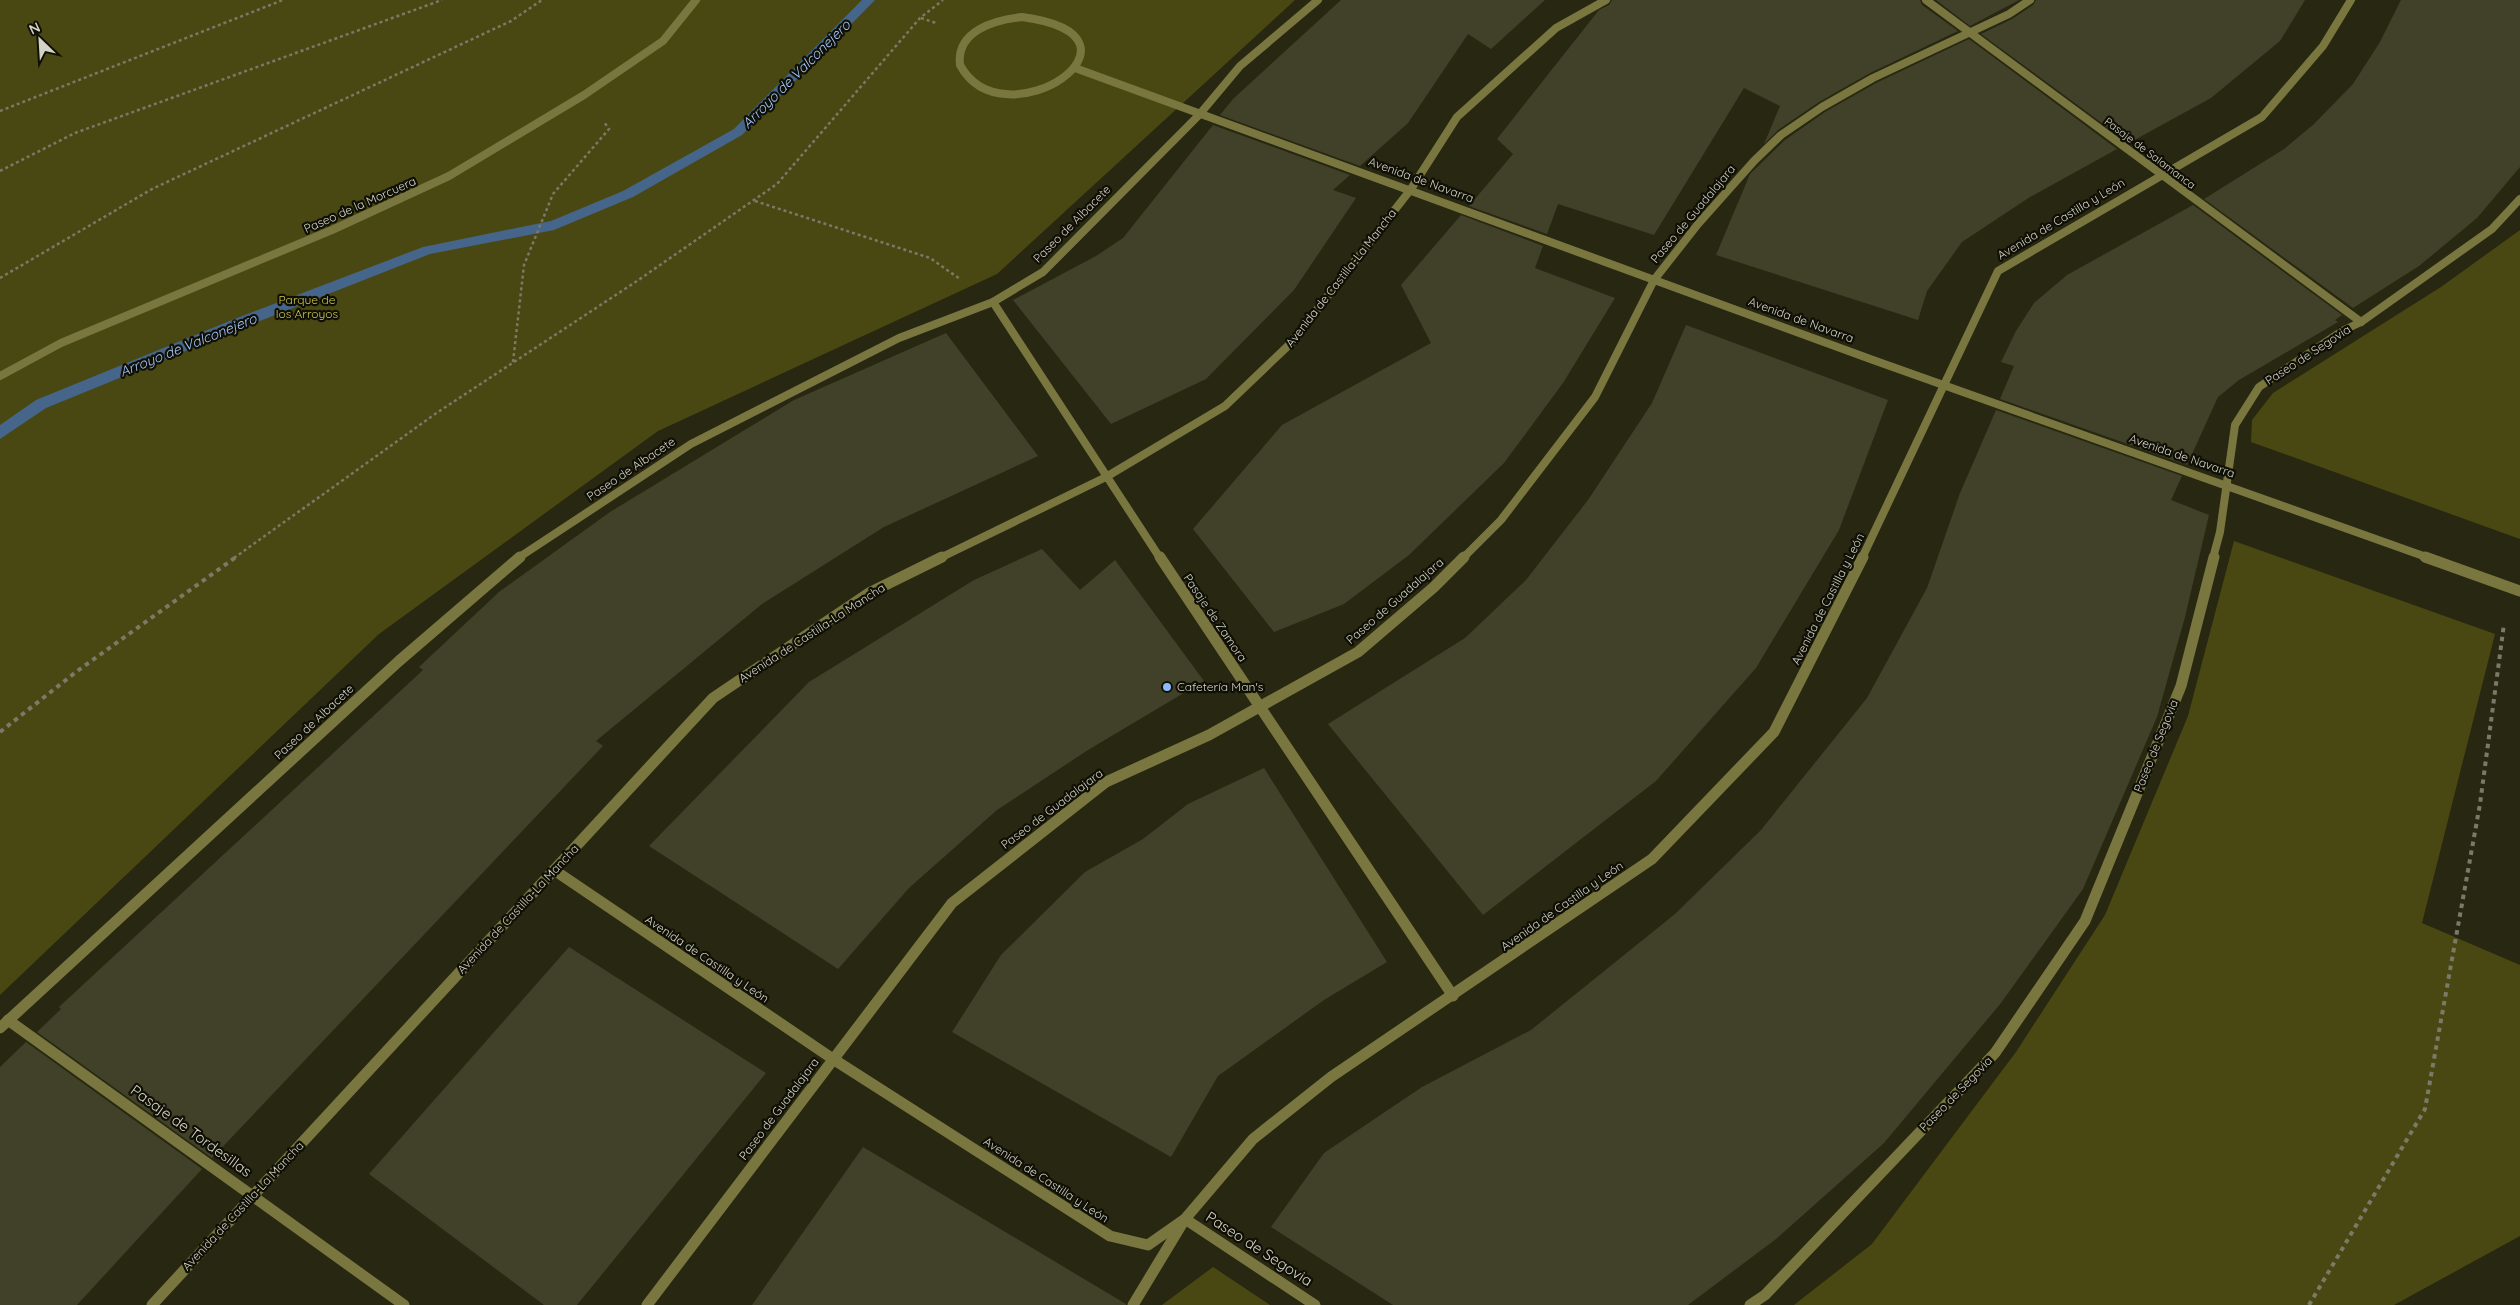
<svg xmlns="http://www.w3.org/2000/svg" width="2520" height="1305" viewBox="0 0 2520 1305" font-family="Quicksand,sans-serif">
<rect width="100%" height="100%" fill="#282711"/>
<g fill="#4a4812">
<polygon points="0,0 1295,0 997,274 658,431 379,634 0,995"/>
<polygon points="2520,230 2520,539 2251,442 2252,420 2273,393 2441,287"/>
<polygon points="2234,541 2495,634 2422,923 2520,965 2520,1236 2394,1305 1794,1305 1872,1244 2016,1052 2105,915 2188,716"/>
<polygon points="1213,1267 1270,1305 1162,1305"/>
</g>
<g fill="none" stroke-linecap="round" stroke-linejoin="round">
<polygon fill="#46658a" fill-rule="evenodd" points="862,0 875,0 742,135 633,197 554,230 430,254 242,328 46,408 0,439 0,425 36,400 232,320 423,247 551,221 623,191 734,129"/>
</g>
<g fill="#414129">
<polygon points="1341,0 1545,0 1491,49 1468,34 1408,123 1360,166 1220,115 1233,99"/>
<polygon points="1612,0 1920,0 1922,5 1958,31 1870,73 1819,102 1778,130 1764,144 1780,106 1744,88 1654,235 1558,204 1547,234 1469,206 1513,154 1497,139 1599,10 1609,5"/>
<polygon points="1936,0 2019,0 1970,26"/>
<polygon points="2036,0 2305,0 2280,41 2211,98 2129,143 1981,34 2012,19 2033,5"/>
<polygon points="2401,0 2520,0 2520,167 2477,218 2419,266 2353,308 2204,199 2284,149 2314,124 2353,84 2380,42"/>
<polygon points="1969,39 2117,149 2030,197 1962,242 1927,291 1918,320 1716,255 1750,174 1785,140 1825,112 1876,83"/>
<polygon points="1213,125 1350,175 1333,190 1356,198 1294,290 1206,379 1111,424 1013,300 1096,256 1123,238"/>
<polygon points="2193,205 2342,315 2335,320 2338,322 2239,380 2218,397 2187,465 2000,399 2014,366 2001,362 2016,331 2034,303 2067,275"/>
<polygon points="1461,215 1543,246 1535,268 1615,298 1563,383 1504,463 1409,555 1344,604 1274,632 1193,529 1282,425 1431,343 1401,285"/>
<polygon points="1686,325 1888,400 1839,530 1756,668 1656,781 1483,915 1328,724 1465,638 1526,580 1588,500 1652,403"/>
<polygon points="946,333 1038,456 884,527 762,604 596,741 603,746 212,1158 37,1032 61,1009 59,1007 423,670 419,667 499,592 610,512 794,400"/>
<polygon points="1996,410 2182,476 2171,500 2209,515 2185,617 2157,717 2083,889 2001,1003 1884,1143 1776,1239 1688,1305 1393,1305 1271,1227 1324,1153 1422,1087 1531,1030 1675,914 1761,830 1867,698 1927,588 1960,493"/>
<polygon points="1042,549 1080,590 1115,560 1204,681 1088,750 997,810 909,888 838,969 649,846 809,682 974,580"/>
<polygon points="1264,768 1387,962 1324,1000 1218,1076 1171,1157 952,1032 1001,955 1085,872 1143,839 1188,804"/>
<polygon points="569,947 766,1073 577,1305 544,1305 369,1174"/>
<polygon points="26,1042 202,1169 77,1305 0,1305 0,1067"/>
<polygon points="863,1147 1126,1304 1126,1305 752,1305"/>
</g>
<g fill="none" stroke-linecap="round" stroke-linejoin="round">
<g stroke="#7a7a68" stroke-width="2.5" stroke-dasharray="3 3" stroke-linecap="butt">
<polyline points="921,18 936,23"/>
<polyline points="0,111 283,0"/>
<polyline points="0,171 75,133 442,0"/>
<polyline points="755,201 930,258 960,279"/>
<polyline points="0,278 152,189 511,21 542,0"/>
<polyline points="513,362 524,265 553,194 609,129 604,122"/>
<polyline points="234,558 438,412 637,281 777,184 920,18 943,0"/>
</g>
<g stroke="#7a7a68" stroke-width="4" stroke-dasharray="4.5 4.5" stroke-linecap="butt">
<polyline points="0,732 76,672 236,557"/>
<polyline points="2309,1305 2425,1109 2480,804 2504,624"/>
</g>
<g stroke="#79773f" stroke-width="8">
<polyline points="1926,0 2361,322"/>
<polyline points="993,302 1160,558"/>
<polyline points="0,376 61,343 332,230 449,176 584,95 663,41 696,0"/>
<polyline points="518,558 691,444 899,338 993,302 1043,272 1199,115 1240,66 1318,0"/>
<polyline points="1463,558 1501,520 1595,397 1654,280 1698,224 1754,161 1781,135 1822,107 1873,78 2009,14 2030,0"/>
<polyline points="2213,558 2220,532 2235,425 2259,387 2342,331 2361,322 2492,229 2520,199"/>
</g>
<g stroke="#79773f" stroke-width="11">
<polyline points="1160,557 1453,996"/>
<polyline points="8,1020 404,1305"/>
<polyline points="0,1028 399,661 520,557"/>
<polyline points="647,1305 952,903 1106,782 1209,735 1358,652 1434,587 1464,557"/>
<polyline points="1133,1305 1185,1219 1315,1305"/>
<polyline points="1750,1305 1765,1295 1995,1053 2085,921 2181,686 2214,557"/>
</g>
<g stroke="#79773f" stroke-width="8">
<path d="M1022 17C1167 36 1004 146 960 65 956 31 994 20 1022 17Z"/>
<polyline points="1075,68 1873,360 2429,558"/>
<polyline points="940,558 1106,477 1225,406 1291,343 1411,189 1457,117 1556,28 1606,0"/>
<polyline points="1862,558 1998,271 2262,117 2323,46 2351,0"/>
</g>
<g stroke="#79773f" stroke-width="11">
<polyline points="2425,557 2520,591"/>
<polyline points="554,870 833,1059 1110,1236 1148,1245 1185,1219 1253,1139 1331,1077 1652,859 1774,732 1863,557"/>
<polyline points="152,1305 713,698 869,593 942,557"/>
</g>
</g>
<circle fill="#8cb9fc" stroke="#100f06" stroke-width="2" cx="1167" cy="687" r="5"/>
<g text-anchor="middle" stroke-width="4.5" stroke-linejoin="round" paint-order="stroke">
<g font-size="11" fill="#d3d4c6" stroke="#100f06">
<text transform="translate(2150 153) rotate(37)" y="4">Pasaje de Salamanca</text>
</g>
<g font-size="12" fill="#d3d4c6" stroke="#100f06">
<text transform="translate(1421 180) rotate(20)" y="4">Avenida de Navarra</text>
<text transform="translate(360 205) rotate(-24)" y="4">Paseo de la Morcuera</text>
<text transform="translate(1693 214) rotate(-50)" y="4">Paseo de Guadalajara</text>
<text transform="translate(2061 219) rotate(-31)" y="4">Avenida de Castilla y León</text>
<text transform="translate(1072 224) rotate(-45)" y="4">Paseo de Albacete</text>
<text transform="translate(1341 278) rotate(-52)" y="4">Avenida de Castilla-La Mancha</text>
<text transform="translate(1801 320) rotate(20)" y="4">Avenida de Navarra</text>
<text transform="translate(2308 355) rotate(-33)" y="4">Paseo de Segovia</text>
<text transform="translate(2182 456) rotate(19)" y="4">Avenida de Navarra</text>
<text transform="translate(631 469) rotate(-34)" y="4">Paseo de Albacete</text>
<text transform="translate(1828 599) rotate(-63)" y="4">Avenida de Castilla y León</text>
<text transform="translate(1395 601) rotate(-41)" y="4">Paseo de Guadalajara</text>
<text transform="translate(1215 618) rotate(56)" y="4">Pasaje de Zamora</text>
<text transform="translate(812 633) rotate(-33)" y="4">Avenida de Castilla-La Mancha</text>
<text transform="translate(314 722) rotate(-43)" y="4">Paseo de Albacete</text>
<text transform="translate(2156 746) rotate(-68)" y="4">Paseo de Segovia</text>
<text transform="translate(1052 809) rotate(-37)" y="4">Paseo de Guadalajara</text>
<text transform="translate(1562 906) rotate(-35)" y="4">Avenida de Castilla y León</text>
<text transform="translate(518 909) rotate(-47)" y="4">Avenida de Castilla-La Mancha</text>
<text transform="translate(707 959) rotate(34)" y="4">Avenida de Castilla y León</text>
<text transform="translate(1956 1094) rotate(-46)" y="4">Paseo de Segovia</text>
<text transform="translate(779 1109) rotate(-53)" y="4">Paseo de Guadalajara</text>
<text transform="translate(1046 1180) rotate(33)" y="4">Avenida de Castilla y León</text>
<text transform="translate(243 1206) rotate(-47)" y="4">Avenida de Castilla-La Mancha</text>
</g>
<g font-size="12" fill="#cbc74c" stroke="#100f06">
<text x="307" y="304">Parque de<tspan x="307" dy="14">los Arroyos</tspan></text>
</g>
<g font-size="12" fill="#d3d4c6" stroke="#100f06" text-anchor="start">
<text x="1177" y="691">Cafetería Man's</text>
</g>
<g font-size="14" font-style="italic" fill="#a5c9ff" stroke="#100f06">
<text transform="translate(796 74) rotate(-45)" y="5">Arroyo de Valconejero</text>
<text transform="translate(188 345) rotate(-22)" y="5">Arroyo de Valconejero</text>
</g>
<g font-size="15" fill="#d3d4c6" stroke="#100f06">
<text transform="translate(191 1131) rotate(36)" y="5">Pasaje de Tordesillas</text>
<text transform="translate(1259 1249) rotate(33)" y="5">Paseo de Segovia</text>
</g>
</g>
<g transform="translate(40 40) rotate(335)" stroke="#100f06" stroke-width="4" paint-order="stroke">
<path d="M0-4L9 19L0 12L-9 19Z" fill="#d3d4c6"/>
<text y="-8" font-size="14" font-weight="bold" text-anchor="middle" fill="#d3d4c6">N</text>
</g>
</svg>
